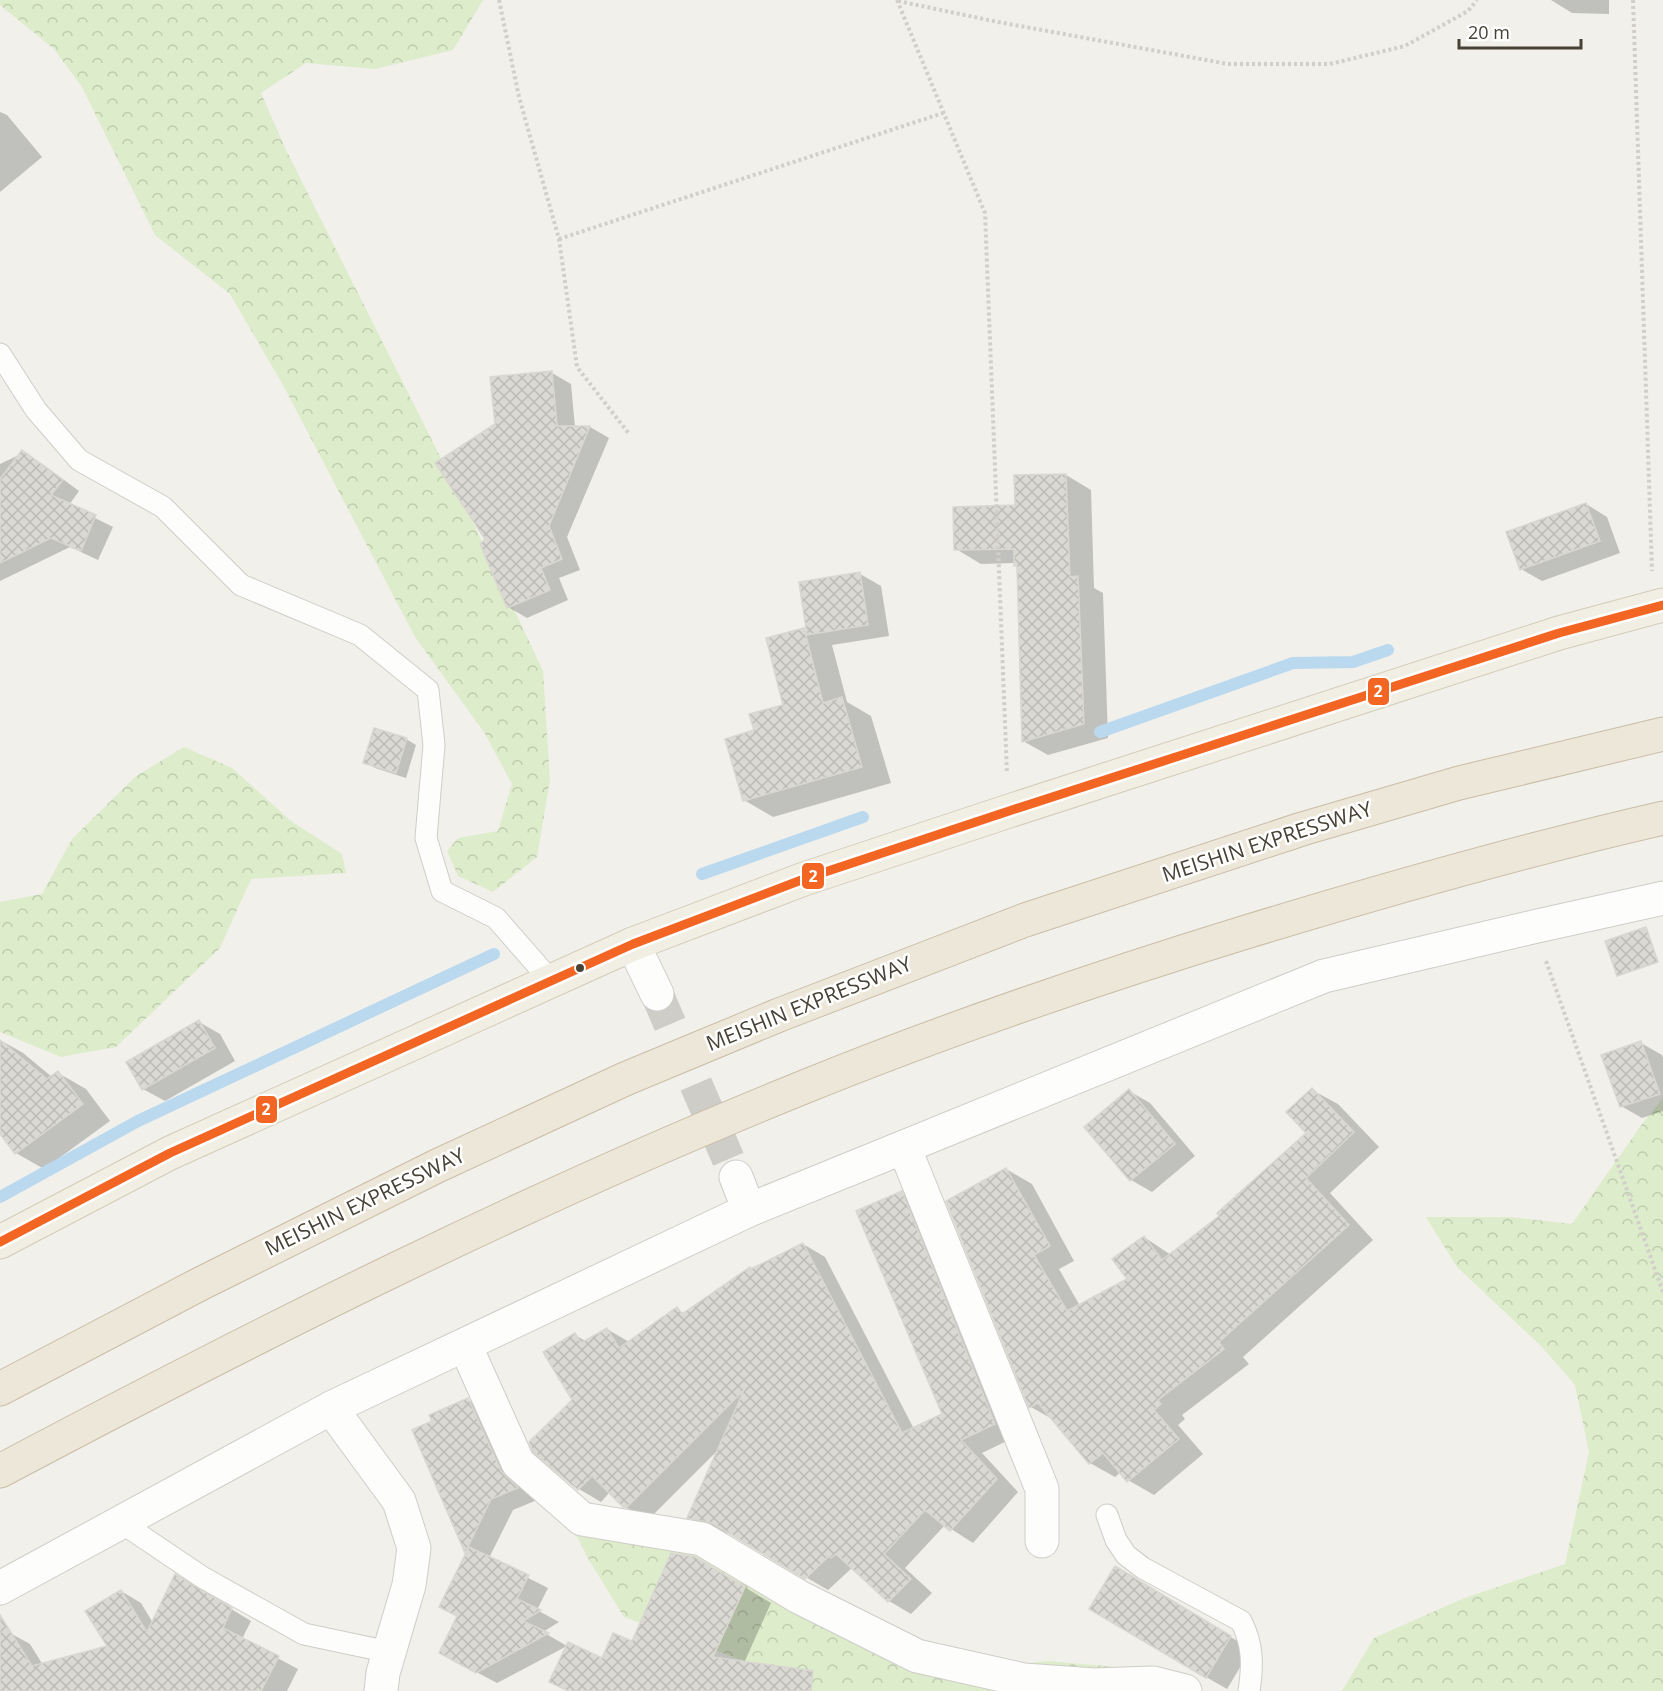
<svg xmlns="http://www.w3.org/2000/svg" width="1663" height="1691" viewBox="0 0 1663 1691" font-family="'Open Sans',sans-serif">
<defs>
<pattern id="forest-crowns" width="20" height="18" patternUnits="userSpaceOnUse" patternTransform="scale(1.5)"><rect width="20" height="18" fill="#ddeccb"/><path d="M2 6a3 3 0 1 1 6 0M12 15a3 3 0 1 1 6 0" fill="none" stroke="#bfccaf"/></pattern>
<pattern id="building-cross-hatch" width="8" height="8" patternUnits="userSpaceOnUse" patternTransform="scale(1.5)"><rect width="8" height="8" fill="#dbd9d3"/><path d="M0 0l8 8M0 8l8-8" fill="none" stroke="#bdbbb6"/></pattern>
</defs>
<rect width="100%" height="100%" fill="#f1f0eb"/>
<g fill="url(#forest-crowns)">
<polygon points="0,0 483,0 453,50 375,69 306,63 261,93 286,150 467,510 543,671 550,780 537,857 493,892 458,876 447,851 458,838 498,831 512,784 484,732 415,637 283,385 230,294 155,235 82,87 54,49 0,5"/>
<polygon points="184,747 232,768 291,821 342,854 346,873 251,879 220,948 116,1047 61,1057 0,1032 0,902 42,894 72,839 136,776"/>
<polygon points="1663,1098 1663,1691 1342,1691 1374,1638 1462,1599 1565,1564 1589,1452 1575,1385 1542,1347 1457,1267 1426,1217 1510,1217 1572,1224 1642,1124"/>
<polygon points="567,1524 686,1548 950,1672 1048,1661 1184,1673 1202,1691 794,1691 747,1662 624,1617 589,1560 579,1540"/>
</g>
<g fill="#0003">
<polygon points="1551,0 1609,0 1609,14 1572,13"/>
<polygon points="0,112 7,115 42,157 0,192"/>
<polygon points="552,373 571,384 575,427 590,427 609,438 567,537 580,570 559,578 568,600 527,618 508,607 487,540 496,425"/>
<polygon points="23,453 41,463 79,491 69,505 113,527 98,560 70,547 0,581 0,464"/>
<polygon points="1066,475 1091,490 1094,588 1103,593 1108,738 1048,755 1023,741 1018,567 1015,563 981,564 956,549"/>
<polygon points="1586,504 1607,517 1620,553 1542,581 1521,569"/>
<polygon points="860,574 881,586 889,636 832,645 847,702 871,716 891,783 773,817 744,800 756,731 785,706 803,630 809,633"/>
<polygon points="406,739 416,745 406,778 375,768 365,762"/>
<polygon points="199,1022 220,1034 235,1061 165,1101 143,1089"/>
<polygon points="0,1040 23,1053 52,1077 58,1073 86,1089 110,1121 44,1169 16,1153 0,1132"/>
<polygon points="1641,1043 1662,1055 1663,1058 1663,1111 1642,1118 1621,1106"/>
<polygon points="1312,1090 1338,1104 1379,1147 1330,1193 1373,1240 1243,1357 1249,1364 1182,1415 1185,1419 1178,1425 1203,1454 1154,1495 1128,1480 1121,1472 1115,1477 1090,1463 1054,1420 1031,1407 1006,1169 1032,1184 1074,1261 1059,1269 1080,1306 1130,1280 1144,1237 1171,1255 1221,1216 1308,1133"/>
<polygon points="1129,1091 1150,1103 1195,1156 1152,1192 1131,1180"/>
<polygon points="902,1193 924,1206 1017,1436 982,1453 1018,1492 973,1543 945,1525 905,1568 932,1593 911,1614 889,1601 855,1569 852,1568 828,1590 734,1535 711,1529 689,1517 719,1449 649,1519 623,1506 610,1492 601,1502 579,1489 574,1400 575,1335 587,1342 607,1329 629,1342 677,1309 685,1314 752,1270 803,1244 825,1257 914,1429 944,1414"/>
<polygon points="468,1400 489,1412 537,1500 513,1510 489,1558 548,1588 537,1610 559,1622 543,1632 567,1646 497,1683 461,1664 458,1617 441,1607 467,1553 414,1431 434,1422"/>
<polygon points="723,1574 771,1603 744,1663 803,1691 568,1691 603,1660 633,1643"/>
<polygon points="176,1576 251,1621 242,1639 298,1669 287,1691 0,1691 0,1639 10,1633 30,1644 43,1665 109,1647 121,1591 141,1603 153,1623"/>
<polygon points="1136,1581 1251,1649 1227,1689 1206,1677"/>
</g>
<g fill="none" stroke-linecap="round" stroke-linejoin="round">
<g stroke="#bad9ef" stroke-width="12">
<polyline points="1100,732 1293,663 1353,662 1388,650"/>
<polyline points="702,874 863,817"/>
<polyline points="0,1197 138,1121 494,954"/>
</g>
</g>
<g fill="url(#building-cross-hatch)" stroke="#d9d7d1" stroke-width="1.5">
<polygon points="552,371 557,426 590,426 549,526 562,559 541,568 550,590 507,608 480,544 485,539 435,463 495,424 490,377"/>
<polygon points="22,450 63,480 51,495 96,515 81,551 51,538 0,563 0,479"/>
<polygon points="1066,474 1070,577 1078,576 1084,724 1022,742 1017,566 1014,566 1014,549 954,550 953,507 1015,505 1014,475"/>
<polygon points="1586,503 1600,541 1520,570 1506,532"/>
<polygon points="860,572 868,625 807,635 799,582"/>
<polygon points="804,628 823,703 842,697 862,767 743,801 725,739 754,730 749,714 783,705 766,638"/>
<polygon points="374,728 407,738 396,773 363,763"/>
<polygon points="1646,927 1658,962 1617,976 1605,941"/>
<polygon points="199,1020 215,1048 142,1090 126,1062"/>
<polygon points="0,1040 47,1079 58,1071 83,1104 15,1154 0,1134"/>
<polygon points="1641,1041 1660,1094 1620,1107 1601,1055"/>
<polygon points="1312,1088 1354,1132 1306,1178 1349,1225 1219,1342 1224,1349 1158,1400 1161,1404 1154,1410 1179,1439 1127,1482 1103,1453 1089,1464 1038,1403 1029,1408 946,1201 1006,1168 1050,1246 1034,1255 1067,1311 1127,1279 1112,1259 1144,1236 1162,1260 1219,1216 1217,1213 1306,1133 1286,1112"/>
<polygon points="1129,1089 1175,1144 1130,1181 1084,1127"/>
<polygon points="902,1191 995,1424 961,1440 997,1479 950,1531 925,1510 884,1554 911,1579 888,1602 836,1554 831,1558 829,1556 805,1579 712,1523 687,1518 744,1390 627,1507 623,1507 592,1476 578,1490 533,1452 529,1442 572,1400 543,1352 575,1333 581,1343 607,1328 619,1348 677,1307 682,1314 750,1267 751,1269 803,1243 902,1433 942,1414 856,1211"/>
<polygon points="468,1398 501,1471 518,1488 491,1499 465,1553 412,1430 432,1421 429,1415"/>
<polygon points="469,1547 529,1575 517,1599 541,1610 523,1621 549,1633 476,1673 439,1653 457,1616 439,1607"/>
<polygon points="671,1553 695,1557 745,1587 713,1657 813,1671 811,1691 568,1691 549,1682 568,1642 602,1658 613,1633 632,1641"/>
<polygon points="1115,1566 1231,1636 1206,1678 1089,1609"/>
<polygon points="175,1574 232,1608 223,1628 279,1656 261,1691 0,1691 0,1615 32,1666 107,1646 85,1611 121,1590 147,1632"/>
</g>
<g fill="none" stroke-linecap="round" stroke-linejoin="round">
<polyline stroke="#cfcdc7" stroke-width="33" stroke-dasharray="33 16" stroke-linecap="butt" points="657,994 736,1177"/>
<g stroke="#cfcdc8" stroke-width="23">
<g id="lane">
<polyline points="0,354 36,410 79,460 163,507 241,585 360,635 428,690 434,745 426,838 442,891 496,918 551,981"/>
<path d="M1107 1515 1116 1540 1126 1555 1143 1568 1241 1621C1253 1644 1253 1665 1249 1691"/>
<polyline points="122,1523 202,1577 304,1634 389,1652"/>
</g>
</g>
<g stroke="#cfcdc8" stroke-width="35">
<g id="street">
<polyline points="633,944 657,994"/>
<polyline points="904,1147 1042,1489 1042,1541"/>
<polyline points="736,1177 749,1210"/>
<polyline points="465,1345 518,1463 582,1519 702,1539 799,1597 917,1656 1024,1680 1094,1685 1153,1683 1185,1691"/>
<polyline points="331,1408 399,1501 414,1548 409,1585 383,1673 381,1691"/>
<polyline points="0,1588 331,1408 749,1210 1324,976 1533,927 1663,898"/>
</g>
</g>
<g stroke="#d3ccb8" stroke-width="35">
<polyline id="primary" points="0,1242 170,1153 633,944 804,879 1009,811 1559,633 1663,605"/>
</g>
<g stroke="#c9bda6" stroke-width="35">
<g id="highway">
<polyline points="0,1389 202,1283 437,1166 625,1079 779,1015 1025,920 1302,829 1459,783 1663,734"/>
<path d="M0 1471C262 1332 529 1198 804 1087 949 1028 1097 978 1246 932 1384 890 1523 850 1663 818"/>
</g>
</g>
<g stroke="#d2cfcb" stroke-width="4" stroke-dasharray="3 3" stroke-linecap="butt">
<polyline points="499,0 519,97 559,239 577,367 630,435"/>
<polyline points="897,0 985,213 1007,774"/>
<polyline points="1633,0 1652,571"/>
<polyline points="898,1 998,22 1228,64 1330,64 1405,46 1468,11 1477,0"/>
<polyline points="559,239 943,113"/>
<polyline points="1546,961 1663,1292"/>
</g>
<use href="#lane" stroke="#fdfdfc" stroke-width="21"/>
<use href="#street" stroke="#fdfdfc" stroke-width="33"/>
<use href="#primary" stroke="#f1eee4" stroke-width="33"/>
<use href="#highway" stroke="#ede7d9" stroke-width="33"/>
<g stroke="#fff" stroke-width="14">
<polyline id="bus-1" points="0,1242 170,1153 633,944 804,879 1009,811 1559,633 1663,605"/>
</g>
<use href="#bus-1" stroke="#f26522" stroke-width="9"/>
</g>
<circle fill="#474136" stroke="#fff" stroke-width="2" cx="580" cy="968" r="5"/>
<g text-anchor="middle" stroke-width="5" stroke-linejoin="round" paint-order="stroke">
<g font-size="21" fill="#474136" stroke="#fff">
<text transform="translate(1267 842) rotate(-18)" y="7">MEISHIN EXPRESSWAY</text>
<text transform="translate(809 1004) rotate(-22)" y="7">MEISHIN EXPRESSWAY</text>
<text transform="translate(365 1202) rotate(-26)" y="7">MEISHIN EXPRESSWAY</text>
</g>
</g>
<g stroke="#fff" stroke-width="2">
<rect x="1367" y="677" width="23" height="29" rx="6" fill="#f26522"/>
<rect x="801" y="862" width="24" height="28" rx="6" fill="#f26522"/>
<rect x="255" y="1095" width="23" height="29" rx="6" fill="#f26522"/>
</g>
<g font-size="16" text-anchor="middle" font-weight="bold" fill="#fff">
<text x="1378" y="697">2</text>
<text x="813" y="882">2</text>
<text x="266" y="1115">2</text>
</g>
<path d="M1459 39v9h122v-9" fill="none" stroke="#474136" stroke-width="3"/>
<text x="1468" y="39" font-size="18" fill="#474136" stroke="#ffffff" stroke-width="4.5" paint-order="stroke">20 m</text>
</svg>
